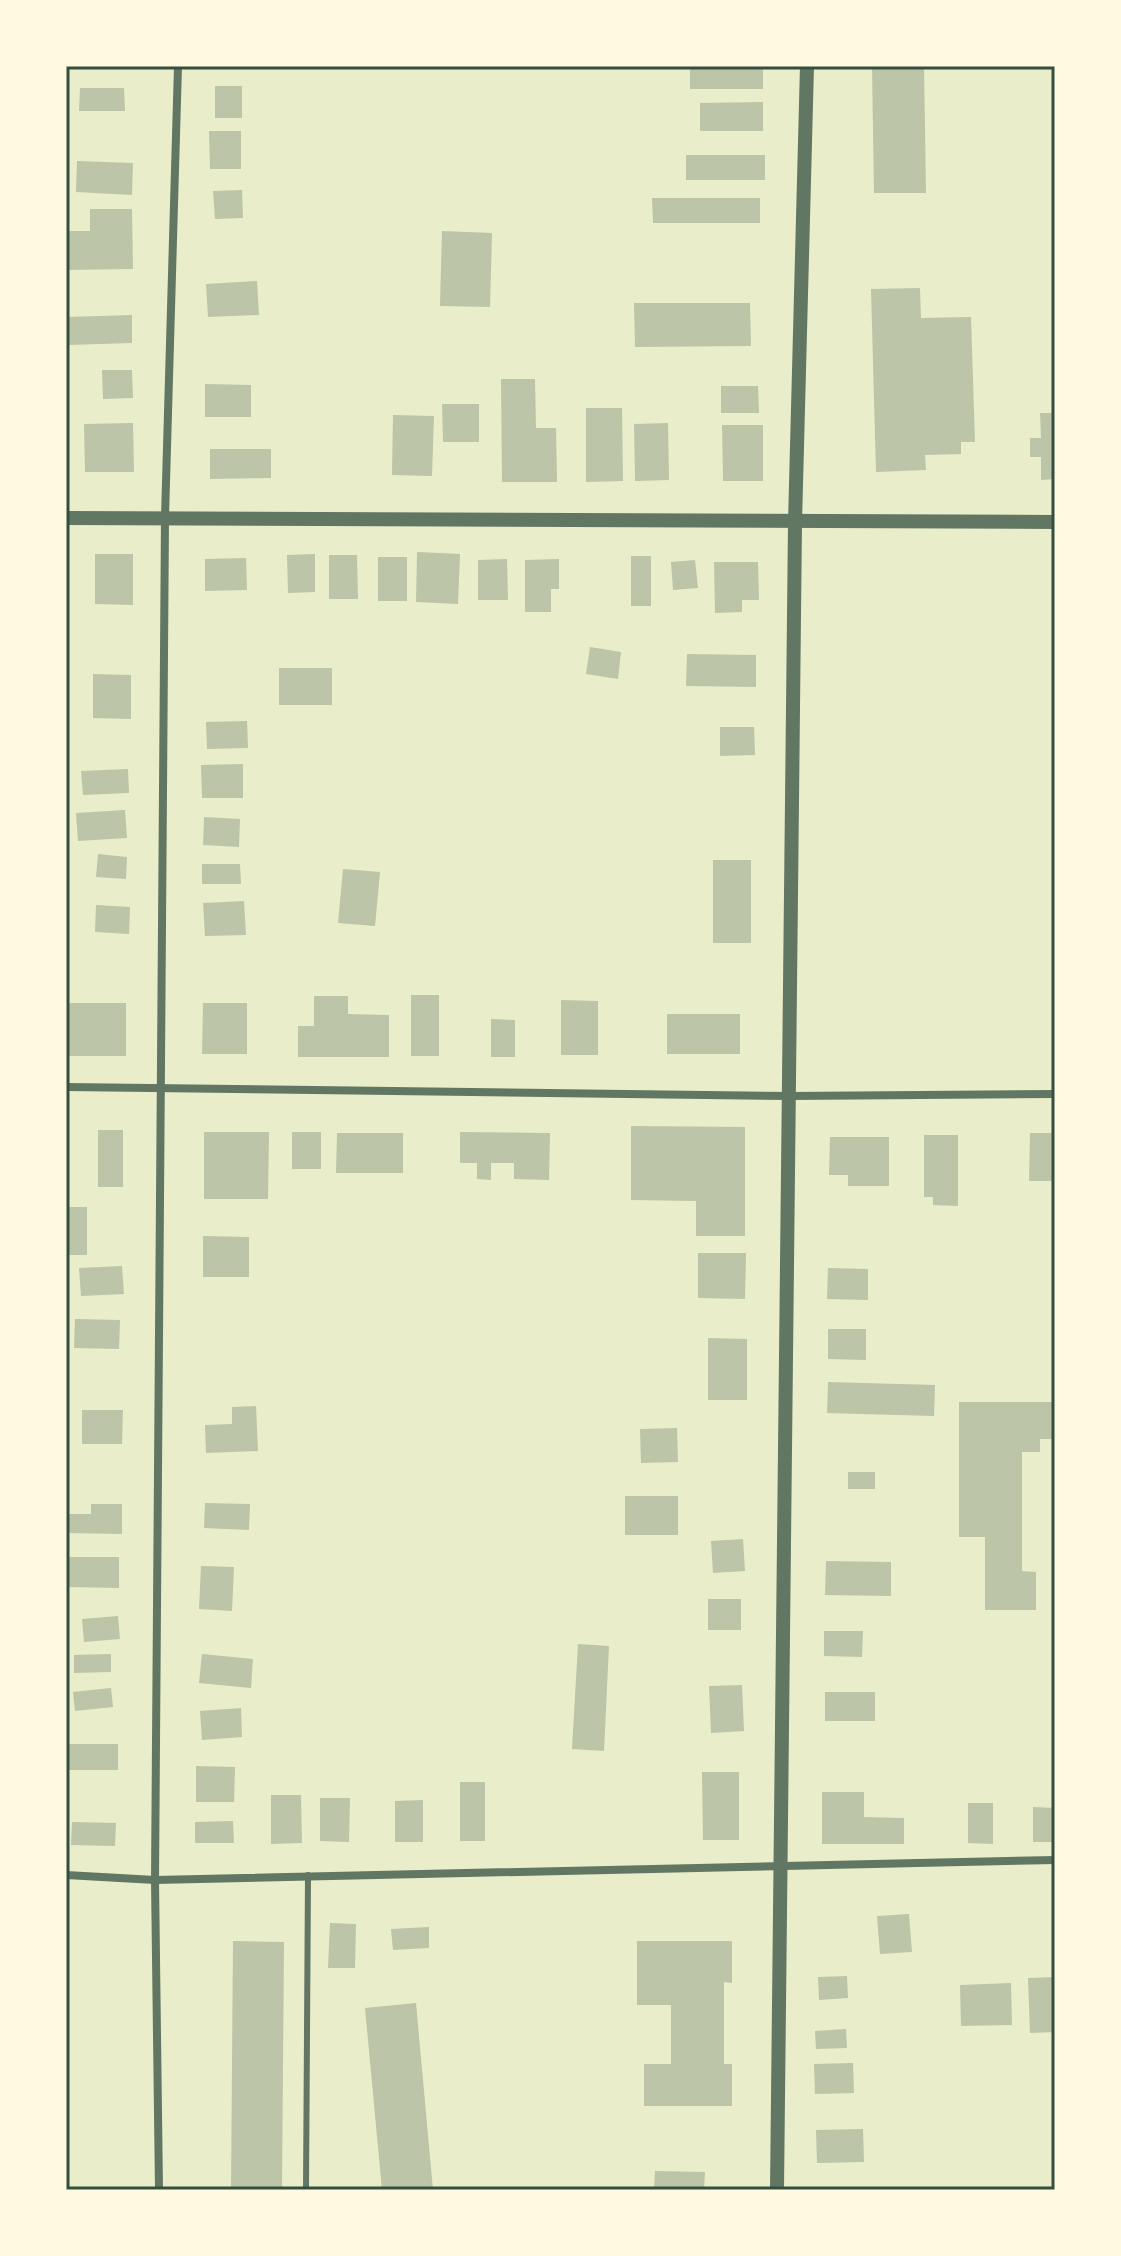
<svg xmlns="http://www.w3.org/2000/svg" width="1121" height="2256" viewBox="0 0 1121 2256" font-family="'PT Serif',serif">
<rect width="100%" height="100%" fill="#e9edc9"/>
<g fill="#bcc5a7">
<rect x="690" y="66" width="73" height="23"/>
<polygon points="872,66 924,66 926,193 874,193"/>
<rect x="215" y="86" width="27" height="32"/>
<polygon points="80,88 124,88 125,111 79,111"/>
<polygon points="763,102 763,131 700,131 700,103"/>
<polygon points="209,131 241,131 241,169 210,169"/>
<rect x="686" y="155" width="79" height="25"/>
<polygon points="77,161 133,163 132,195 76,192"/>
<polygon points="242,190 243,218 215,219 213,191"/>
<polygon points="652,198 760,198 760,223 653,223"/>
<polygon points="90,209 132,209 133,269 66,270 66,231 90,231"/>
<polygon points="442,231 492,233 490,307 440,306"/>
<polygon points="257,281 259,315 208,317 206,284"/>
<polygon points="920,288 921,318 971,317 975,442 961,442 961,454 925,455 926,470 876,472 871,289"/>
<polygon points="634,303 750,303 751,346 635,347"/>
<polygon points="132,315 132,343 67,345 66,317"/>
<polygon points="102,370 132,370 133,398 103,399"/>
<polygon points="501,379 535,379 536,428 556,428 557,482 502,482"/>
<polygon points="205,384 251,385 251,417 205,417"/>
<polygon points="721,386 758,386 759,413 721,413"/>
<polygon points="442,404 479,404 479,442 443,442"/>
<polygon points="586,408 622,408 623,481 586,482"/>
<polygon points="1040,413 1055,413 1055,479 1041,480 1041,457 1030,457 1030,438 1041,438"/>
<polygon points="393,415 434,416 432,476 392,475"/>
<polygon points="133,423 134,472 85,472 84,424"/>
<polygon points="668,423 669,480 635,481 634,424"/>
<polygon points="722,425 763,425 763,481 723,481"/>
<polygon points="210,449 271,449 271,478 210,479"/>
<polygon points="417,552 460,554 458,604 416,602"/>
<polygon points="95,554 133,554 133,605 95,604"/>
<polygon points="315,554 315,592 288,593 287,555"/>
<polygon points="329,555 357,555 358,599 329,599"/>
<rect x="631" y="556" width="20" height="50"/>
<rect x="378" y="557" width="29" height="44"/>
<polygon points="246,558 247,590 205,591 205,559"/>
<polygon points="507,559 508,600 478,600 478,560"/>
<polygon points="559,559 559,589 551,589 551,612 525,612 525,560"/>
<polygon points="695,560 698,588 673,590 671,562"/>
<polygon points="714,562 758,562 759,600 742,600 742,612 715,613"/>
<polygon points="590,647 621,652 618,679 586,674"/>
<polygon points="687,654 756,655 756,687 686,686"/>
<rect x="279" y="668" width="53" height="37"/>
<polygon points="93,674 131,675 131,719 93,718"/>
<polygon points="247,721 248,748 207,749 206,722"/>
<polygon points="720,727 754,727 755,755 720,756"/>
<polygon points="243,764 243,798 202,798 201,765"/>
<polygon points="128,769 129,793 83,795 81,771"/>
<polygon points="125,810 127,838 78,841 76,813"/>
<polygon points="204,817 240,819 239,847 203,845"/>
<polygon points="98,854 127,857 126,879 96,877"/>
<rect x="713" y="860" width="38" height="83"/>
<polygon points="202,864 240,864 241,884 202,884"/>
<polygon points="343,869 380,872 375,926 338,923"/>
<polygon points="244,901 246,935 205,936 203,903"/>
<polygon points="96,905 130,907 129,934 95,932"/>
<rect x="411" y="995" width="28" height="61"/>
<polygon points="314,996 348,996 348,1014 389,1015 389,1057 298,1057 298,1026 314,1026"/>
<polygon points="561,1000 598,1001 598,1055 561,1055"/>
<rect x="66" y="1003" width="60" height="53"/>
<polygon points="203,1003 247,1003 247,1054 202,1054"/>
<rect x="667" y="1014" width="73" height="40"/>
<polygon points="491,1019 515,1020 515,1057 491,1057"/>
<polygon points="631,1126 745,1127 745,1236 696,1236 696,1201 631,1200"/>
<rect x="98" y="1130" width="25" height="57"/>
<polygon points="204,1132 269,1132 268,1199 204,1199"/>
<rect x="292" y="1132" width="29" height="37"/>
<polygon points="460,1132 550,1133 549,1180 514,1179 514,1163 491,1163 491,1180 477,1179 477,1163 460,1163"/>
<polygon points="337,1133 403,1133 403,1173 336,1173"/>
<polygon points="1030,1133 1055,1133 1055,1181 1029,1181"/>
<polygon points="924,1135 958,1135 958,1206 933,1205 933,1197 924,1197"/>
<polygon points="830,1137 889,1137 889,1186 848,1186 848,1175 829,1175"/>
<rect x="66" y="1207" width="21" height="48"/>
<polygon points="203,1236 249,1237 249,1277 203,1277"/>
<polygon points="698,1253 746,1253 745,1299 698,1298"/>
<polygon points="122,1266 124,1294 81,1296 79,1268"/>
<polygon points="828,1268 868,1269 868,1300 827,1299"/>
<polygon points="75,1319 120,1320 119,1349 74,1348"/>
<polygon points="828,1329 866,1329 866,1360 828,1359"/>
<polygon points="708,1338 747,1339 747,1400 708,1400"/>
<polygon points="828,1382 935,1385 934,1416 827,1413"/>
<polygon points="959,1402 1055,1402 1055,1439 1040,1439 1040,1452 1022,1452 1022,1571 1036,1572 1036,1610 985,1610 985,1537 959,1537"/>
<polygon points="256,1406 258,1451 206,1453 205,1425 232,1424 232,1407"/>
<polygon points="82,1410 123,1410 122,1444 82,1444"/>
<polygon points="677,1428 678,1462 641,1463 640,1429"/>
<rect x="848" y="1472" width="27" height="17"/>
<rect x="625" y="1496" width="53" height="39"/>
<polygon points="205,1503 250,1504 249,1530 204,1528"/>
<polygon points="91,1504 122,1504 122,1534 66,1533 66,1514 91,1514"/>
<polygon points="743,1539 745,1571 713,1573 711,1541"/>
<polygon points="67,1557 119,1557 119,1588 67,1587"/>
<polygon points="826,1561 891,1562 891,1596 825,1595"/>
<polygon points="201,1566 234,1567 232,1611 199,1609"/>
<rect x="708" y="1599" width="33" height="31"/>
<polygon points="118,1616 120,1639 84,1642 82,1619"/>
<polygon points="824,1631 863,1631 862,1657 824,1656"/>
<polygon points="578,1644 609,1646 604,1751 572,1749"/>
<polygon points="111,1654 111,1672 74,1673 74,1655"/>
<polygon points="202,1654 253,1659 251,1688 199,1683"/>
<polygon points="742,1685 744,1731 711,1733 709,1686"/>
<polygon points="111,1688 113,1707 75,1711 73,1692"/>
<rect x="825" y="1692" width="50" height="29"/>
<polygon points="241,1708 242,1737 202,1740 200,1711"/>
<rect x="68" y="1744" width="50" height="26"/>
<polygon points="196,1766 235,1767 234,1802 196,1802"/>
<polygon points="702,1772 739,1772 739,1840 703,1840"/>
<rect x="460" y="1782" width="25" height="59"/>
<polygon points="822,1792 864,1792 864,1817 904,1818 904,1844 822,1844"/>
<polygon points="271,1795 301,1795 302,1843 271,1844"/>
<polygon points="320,1798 350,1798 349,1842 320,1841"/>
<polygon points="423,1800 423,1842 395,1842 395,1801"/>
<polygon points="968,1803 993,1803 993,1844 968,1843"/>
<polygon points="1033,1807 1055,1808 1055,1842 1033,1842"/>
<polygon points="233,1821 234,1843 195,1843 195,1822"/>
<polygon points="72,1822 116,1823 115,1846 71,1845"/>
<polygon points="909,1914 912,1952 880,1954 877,1916"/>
<polygon points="330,1923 356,1924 355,1968 328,1968"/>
<polygon points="429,1927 429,1948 393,1950 391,1929"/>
<polygon points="233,1941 284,1942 282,2190 231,2190"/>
<polygon points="637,1941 732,1941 732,1983 724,1982 724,2064 732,2064 732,2106 644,2106 644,2064 671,2064 671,2005 637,2005"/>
<polygon points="847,1976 848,1998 819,2000 818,1977"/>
<polygon points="1055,1977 1055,2032 1030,2033 1028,1978"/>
<polygon points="1011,1983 1012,2025 961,2026 960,1985"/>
<polygon points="416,2003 433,2190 382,2190 365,2008"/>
<polygon points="846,2029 847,2048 816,2049 815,2031"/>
<polygon points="853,2063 854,2093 815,2094 814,2064"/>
<polygon points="863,2129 864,2162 817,2163 816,2130"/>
<polygon points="655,2171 705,2172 704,2190 654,2190"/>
</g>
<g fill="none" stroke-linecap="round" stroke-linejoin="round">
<polyline stroke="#617663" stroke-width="6" points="306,2190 308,1875"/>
<g stroke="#617663" stroke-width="8">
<polyline points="66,1087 790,1096 1055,1094"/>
<polyline points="66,1875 155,1880 1055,1860"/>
<polyline points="159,2190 155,1880 165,517 178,66"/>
</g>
<g stroke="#617663" stroke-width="14">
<polyline points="66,518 1055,522"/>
<polyline points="777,2190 795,523 807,66"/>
</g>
</g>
<rect width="1121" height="2256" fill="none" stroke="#fefae0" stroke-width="136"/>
<rect x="68" y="68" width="985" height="2120" fill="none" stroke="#344e41" stroke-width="3"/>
</svg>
